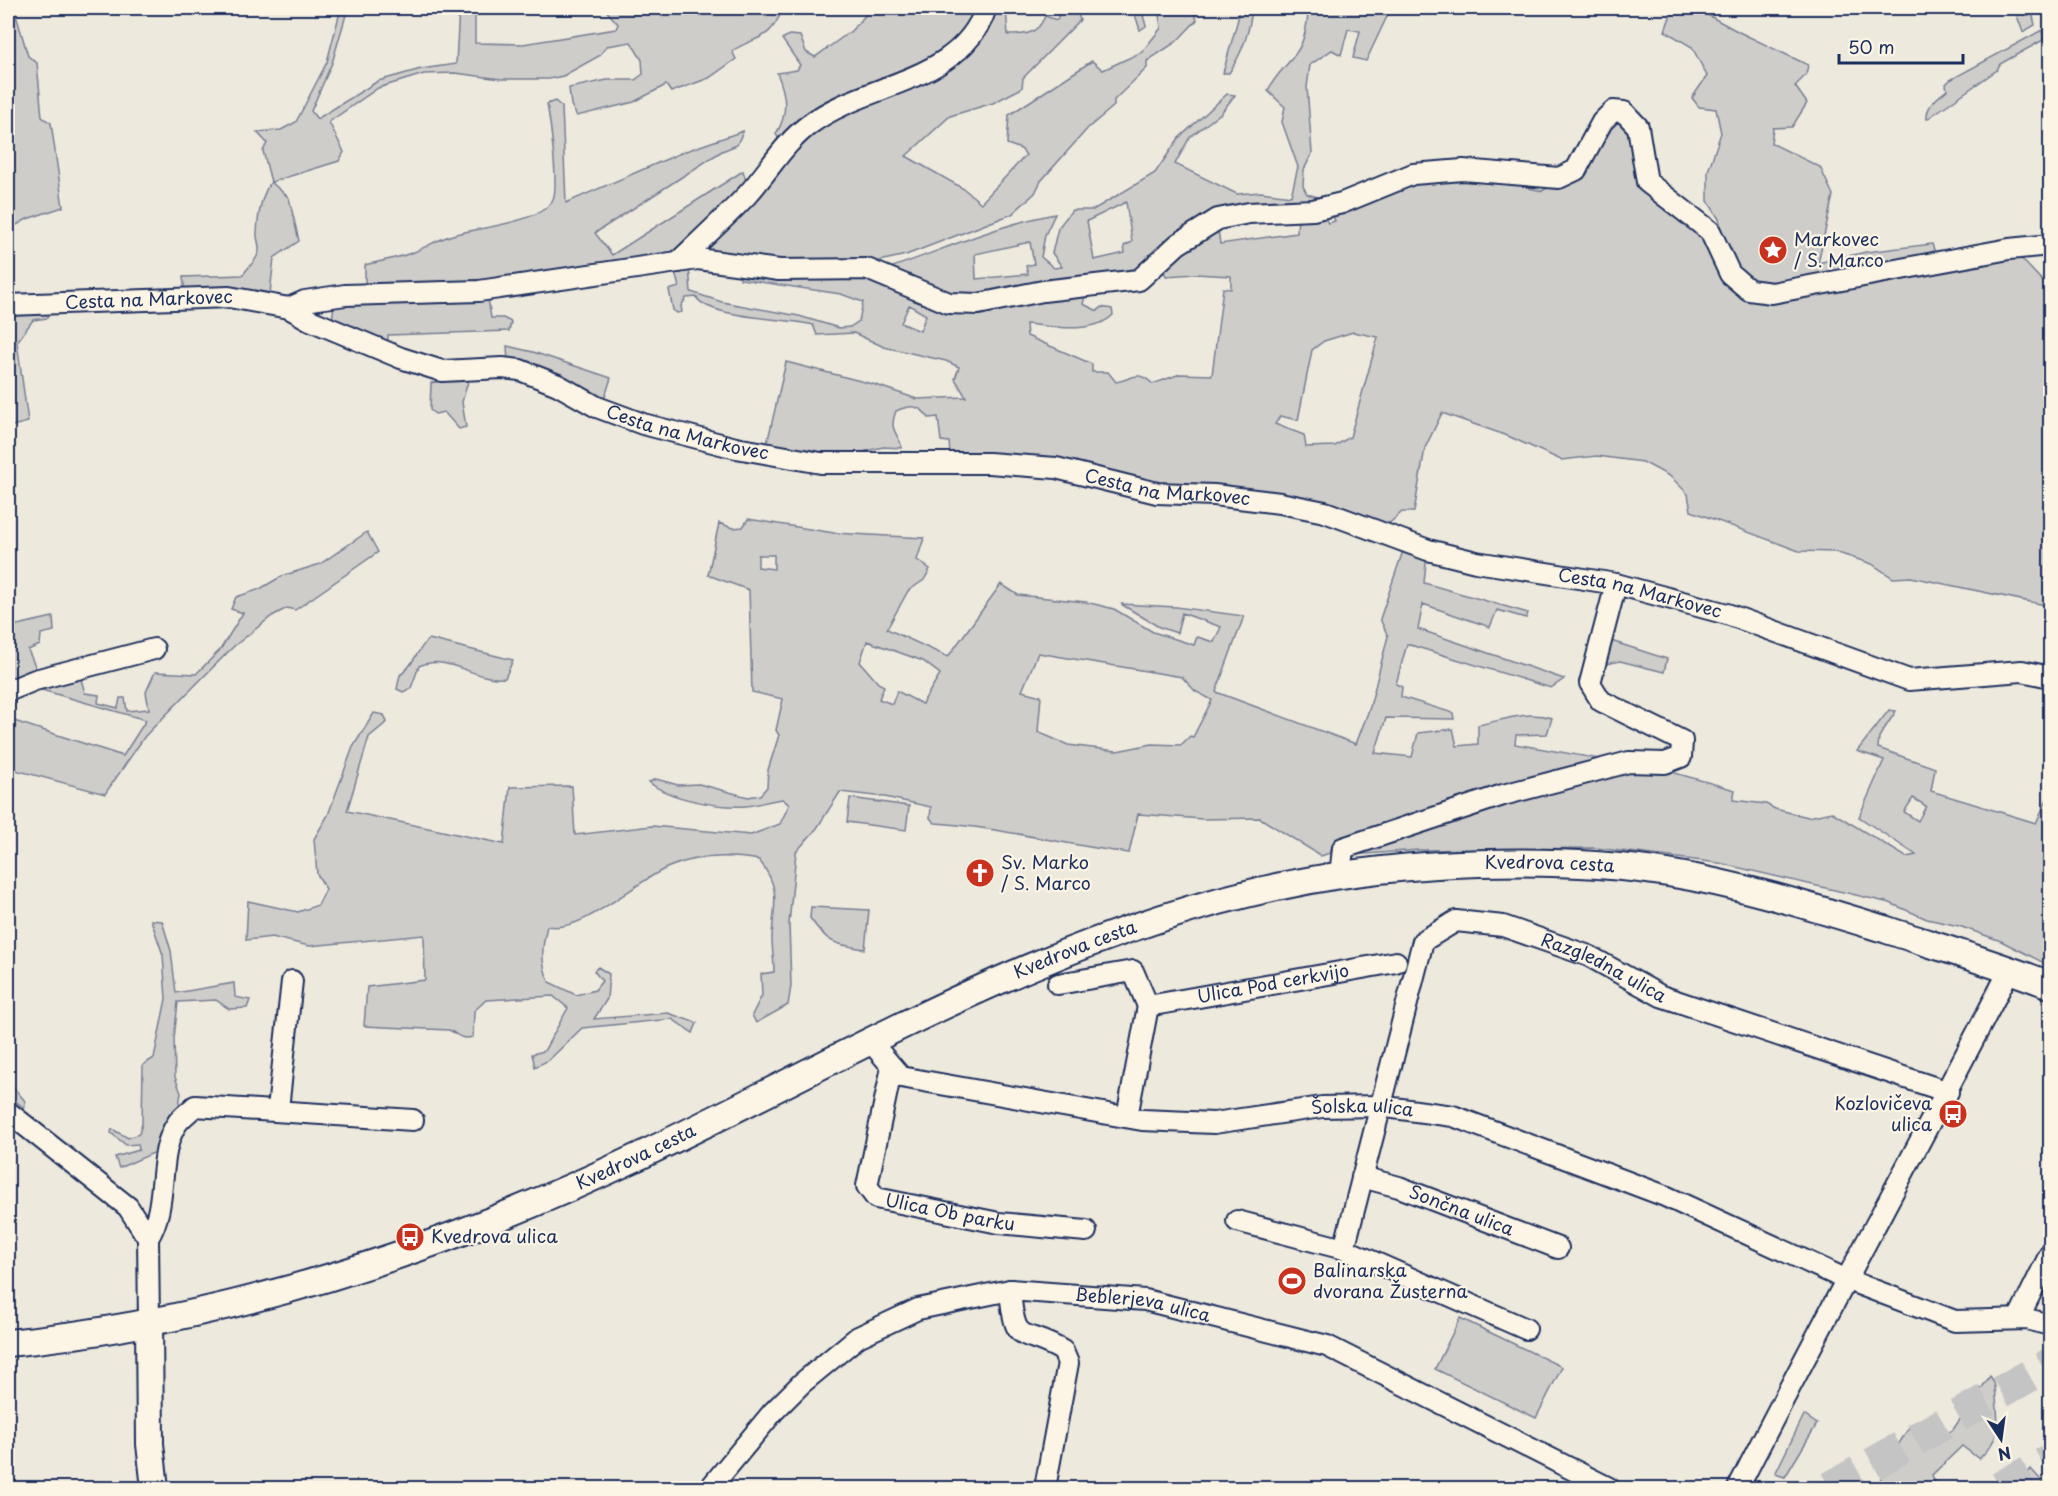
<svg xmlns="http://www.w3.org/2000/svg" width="2058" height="1496" viewBox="0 0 2058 1496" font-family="'Playpen Sans',sans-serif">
<rect width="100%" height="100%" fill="#eee9dd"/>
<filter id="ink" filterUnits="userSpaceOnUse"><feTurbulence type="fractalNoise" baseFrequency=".0167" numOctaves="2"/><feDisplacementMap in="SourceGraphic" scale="12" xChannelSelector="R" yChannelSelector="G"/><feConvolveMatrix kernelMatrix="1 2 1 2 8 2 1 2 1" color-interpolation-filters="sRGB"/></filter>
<g filter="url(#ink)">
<g fill="#cfcdca" stroke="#757e94" stroke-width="1.5" fill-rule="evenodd">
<polygon points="8,8 14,8 28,56 37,63 42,117 51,123 63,207 27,219 8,230"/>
<path d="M341 8H348L332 63 311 111 317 119 378 81 421 69 456 64 459 8H550L475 15V43L523 44 616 29 618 24 604 8H783C769 43 759 34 732 51L736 59 709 78 671 92 666 85 634 102 577 116 571 105 569 88 607 80H635L643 74 642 60 631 42 607 46 599 56 563 76 549 79H501L455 73 424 74 378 88 329 122 344 152 339 161 271 182 289 198 299 241 274 258 270 293 185 292 183 277 243 275C247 267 258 260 259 251 260 245 256 238 257 232 258 216 261 195 271 182L263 151 267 143 257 132 281 130 296 122 327 62Z"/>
<path d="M872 8H983L950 53 780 141 776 134C789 113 786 94 777 73L797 70 800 65 782 39 789 35 800 36 806 52 815 57 851 31Z"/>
<path d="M993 8H1006L1008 35C1026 35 1038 34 1045 16L1057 20 1061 8H1076L1080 20 1023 78 1022 88 993 103 950 116 906 156 964 189 981 203 1026 155 1021 149 1007 144 1009 115 1092 61 1103 70 1142 52 1161 28 1158 8H1193L1197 20 1176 42 1147 61V68L1114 100V106L1088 128 1041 181 1035 193 1012 214 906 255 875 262 810 264 708 257 706 243 813 128 910 81Z"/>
<polygon points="1133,8 1141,8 1146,26 1140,30"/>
<path d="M1238 8H1252C1250 31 1242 53 1229 73H1223L1238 19Z"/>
<path d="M1308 8H1391L1366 61 1353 58 1360 31 1348 29 1341 55 1332 50 1310 65 1307 87 1312 153 1304 170 1303 186 1307 194 1322 198 1321 204 1253 209 1138 274 959 301 884 270C941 251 996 225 1055 214L1045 235 1041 257 1054 268 1062 267 1052 253 1058 228 1072 210H1093L1155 173 1179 138 1227 94 1235 95 1221 113 1190 137 1175 164 1237 194 1261 192 1291 196 1298 167 1282 122 1285 107 1268 91C1274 76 1287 66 1296 53 1305 41 1308 22 1308 8ZM1126 202 1132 242 1124 246 1125 253 1094 260 1087 221ZM1030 242 1034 264 1026 266 1028 274 976 279 975 254Z"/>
<polygon points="1667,8 1695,8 1739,32 1808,65 1806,75 1795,86 1807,103 1792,127 1773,128 1771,143 1820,167 1833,195 1818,263 1866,252 1932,244 1938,260 1840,276 1754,285 1737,273 1725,244 1719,219 1708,201 1708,171 1721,133 1716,109 1699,107 1692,98 1707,76 1692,47 1665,31 1671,14"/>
<polygon points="2014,8 2031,8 2035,25 2023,32"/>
<path d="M2042 30 2043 40 2000 64 1997 70 1927 119C1926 105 1937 98 1947 90L1946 84 1950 80Z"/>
<path d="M555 101 562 107 566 203 683 152 743 131 737 145 722 151 595 233 612 255 743 171 747 183 684 246 669 253 629 264 527 274 464 284 365 290V265C381 261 399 258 414 252 428 246 440 238 456 234 477 228 544 222 553 199 559 187 550 120 547 104Z"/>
<path d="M1618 117 1631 128 1637 177 1642 191 1678 212 1699 231 1745 293 2015 252 2050 289V606L1911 577 1893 578 1872 564 1835 552 1799 551 1691 511 1688 494 1671 477 1643 462 1597 456 1561 460 1508 436 1442 413 1425 448 1414 512H1402L1384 528 976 454 950 453 949 442 941 441 938 417 929 418C919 404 911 405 896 411 888 432 898 431 902 448L883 447 837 458 766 448 786 362 876 385 917 399 966 397 955 379 959 367 946 361 884 347 854 333 817 335 813 325C787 318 710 319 696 297L686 298 681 306 682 312 677 313 673 310 669 290 679 287 673 265 689 266 691 292 722 302 799 316 839 328 850 327 859 321 863 302 841 294 740 279 742 270 870 274 947 308 1087 288 1083 304 1098 311 1101 307 1112 309 1113 315C1093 335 1052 326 1026 324L1027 336 1092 364V372H1108L1116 382C1134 379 1136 369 1153 384L1180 374 1212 375 1223 288 1231 289V276L1195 274 1166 276 1161 265 1217 222 1220 244 1297 233 1298 215 1324 216 1328 223 1335 221 1332 213 1412 178 1521 180 1529 188 1542 191 1557 183 1592 141ZM909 305 926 315 920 331 901 323ZM1353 332 1378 337 1350 437 1335 446 1306 447 1304 435 1275 424 1280 416 1298 420 1312 350 1324 341Z"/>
<polygon points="487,291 491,318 503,318 511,322 509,331 388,335 388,347 332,325 334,301"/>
<polygon points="60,302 47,318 33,320 17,342 28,422 8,427 8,308"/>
<polygon points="507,346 533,352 611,378 603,403 508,362"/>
<polygon points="470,375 462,402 466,427 459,429 444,412 435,414 430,410 431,383"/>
<path d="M748 519 834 533 924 538 917 560 930 569 924 580 908 591 887 629 948 657 1001 584 1018 595 1086 602 1114 609 1153 632 1194 645 1197 637 1214 642 1221 627 1182 613 1177 633 1159 627 1121 604 1176 607 1244 616 1216 692 1356 744 1370 707 1388 636 1380 619 1405 545 1427 553 1424 583 1528 613 1526 618 1497 610 1490 627 1423 604 1418 629 1564 679 1551 688 1407 644 1396 684 1402 687 1401 697 1453 713 1454 719 1386 718 1375 753 1412 757 1418 733 1453 729 1457 746 1478 744V725C1504 720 1526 710 1552 718L1547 734 1516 735 1515 744 1600 759 1599 765 1425 815 1332 846 1330 853 1321 856 1260 818 1202 819 1138 814 1129 853C1064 845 1000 827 935 823L930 818 931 807 885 797 840 792 817 828 796 852 789 924 791 986 788 1005 756 1023 752 1015 762 995 761 974 774 972C774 960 772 949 772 938 773 904 783 891 759 860 730 855 697 855 669 867 634 881 584 934 547 926 542 947 540 961 549 982L576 995 595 990 602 981 594 971 598 967 609 974 607 999 594 1019 668 1013 697 1023 693 1033 672 1019 582 1028 549 1060 535 1067 532 1054 544 1051 568 1008 553 996 486 1000 474 1011 473 1037C458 1040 460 1035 449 1030L364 1026 367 987 425 980 424 935 309 946 272 937 246 940 248 901 298 912 318 905 326 889 317 874 314 839 328 815 353 747 374 713 384 715 387 722 369 737 347 811 504 844 510 787 572 786 575 835 652 826 751 835 780 824 789 805 783 799C770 800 758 805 746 806 720 808 668 799 649 782L656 779 678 785 699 784 748 797 760 795 767 787 768 770 779 735 776 730 783 699 752 692 749 590 708 575 719 523 733 528 743 527ZM758 555H774V569L758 567ZM867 641 923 661 940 674 922 704 897 691 892 704 879 699 884 686 878 683 860 662ZM1038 653 1182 677 1195 691 1212 700 1193 737 1190 736 1181 745 1152 744 1117 751 1068 745 1038 732 1041 696 1022 691Z"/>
<polygon points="367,532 378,552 295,610 287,608 272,616 233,647 145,736 105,794 8,768 8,719 123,756 146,720 28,686 81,679 85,693 99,695 98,703 118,708 120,698 125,698 127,711 149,709 146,692 155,672 196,674 220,650 243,613 231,609 236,597 260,589 282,576 320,564"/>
<polygon points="53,617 54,631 41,634 40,645 28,650 39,675 8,685 10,667 8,654 13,647 8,644 8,627"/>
<path d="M429 639 513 660 505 678C474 681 448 653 419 666L411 688 403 692 397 689 400 675C414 666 416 650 429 639Z"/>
<polygon points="1608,640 1667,659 1664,672 1620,661 1601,665"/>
<path d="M1889 710 1896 711 1879 737 1878 748 1935 768 1931 791 2036 823 2050 793V966L2001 941 1959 926 1927 919 1890 903 1719 863 1596 848 1419 850 1352 855 1418 829 1647 765 1735 790 1733 800 1766 804 1775 809 1808 817 1832 812 1906 857 1916 855 1859 817 1884 760 1857 751ZM1913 798 1926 806 1918 821 1904 812Z"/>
<polygon points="850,798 909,806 906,830 847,822"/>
<path d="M811 907 869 910 865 949C834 944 828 944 810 918Z"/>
<polygon points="151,920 162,921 171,951 176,993 234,983 235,997 250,1000 247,1008 229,1009 216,1000 178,1002 174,1039 175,1077 181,1093 178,1111 158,1151 119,1168 115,1157 139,1150 138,1144 126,1145 111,1133 112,1129 128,1138 139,1134 142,1124 143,1065 154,1058 166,999 163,955"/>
<polygon points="8,1081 25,1101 24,1108 8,1095"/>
<polygon points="1460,1318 1562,1367 1536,1418 1435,1369"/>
<path d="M1990 1376C1996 1383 1995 1389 1996 1398 1999 1426 2001 1438 1979 1459L1962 1446 1932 1475 1937 1488H1880L1881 1473 1911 1424 1918 1421 1938 1434 1952 1431Z"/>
<polygon points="1804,1415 1817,1424 1785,1477 1775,1474"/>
<polygon points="2031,1469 2048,1488 2034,1488 2025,1477"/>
</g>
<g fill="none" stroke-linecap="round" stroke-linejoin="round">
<g stroke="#c4c4c4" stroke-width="33" stroke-dasharray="33 16" stroke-linecap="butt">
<polyline points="1830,1488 2050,1364"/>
<polyline points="2000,1488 2050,1460"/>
</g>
<g stroke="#1b2f5e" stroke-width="24">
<g id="minor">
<path d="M678 262C701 240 725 218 747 195 769 171 783 144 810 124 866 82 961 83 986 8"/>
<path id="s1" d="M8 305 229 297 289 308 310 320 401 358 442 371 502 368 520 370 558 385 597 407 643 424 736 448 821 463H989L1056 468 1157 493 1214 495 1280 503 1325 512 1428 550 1476 562 1616 584 1727 614 1909 680 2022 671 2050 677"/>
<polyline points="289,308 305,301 345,295 479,291 698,259 779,270 867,269 949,303 978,304 1043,291 1139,280 1178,244 1218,219 1249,213 1313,210 1342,203 1413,174 1463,170 1559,178 1576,170 1602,122 1613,111 1624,112 1638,127 1647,182 1710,231 1730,274 1749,290 1772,293 2009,249 2050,245"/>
<polyline points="8,691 35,680 154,649"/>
<polyline points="1340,876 1343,848 1503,795 1629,762 1665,763 1681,757 1682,741 1601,701 1590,683 1616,584"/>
<polyline points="1058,984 1133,971 1148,1006"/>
<path id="s2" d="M870 1041 901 1077 1142 1120 1214 1123 1322 1107 1379 1106 1453 1116 1665 1196 1845 1279 1955 1321 2027 1319 2050 1325"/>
<path id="s3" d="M892 1067 867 1186 876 1198 999 1223 1086 1231"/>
<polyline points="278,1109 292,981"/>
<polyline points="8,1112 128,1207 148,1238 149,1322"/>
<path id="s4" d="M1127 1117 1148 1006 1396 962"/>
<path id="s5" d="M1362 1177 1399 1187 1558 1248"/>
<polyline points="1237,1221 1344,1249 1526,1329"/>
<path d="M148 1238C170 1203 155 1154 178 1122 183 1116 190 1111 195 1106L413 1120"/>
<path id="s6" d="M1344 1249 1423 941 1456 921 1503 926 1589 956 1661 996 1948 1092"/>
<path d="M1010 1290C1015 1349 1021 1326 1063 1351L1068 1363 1045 1488"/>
<polyline points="2018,1319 2050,1254"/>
<path id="s7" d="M710 1488 773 1412 802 1383 858 1337 918 1309 1010 1290 1145 1300 1327 1346 1609 1488"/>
<path d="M1738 1488C1826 1314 1921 1143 2010 969"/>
</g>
</g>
<g stroke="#1b2f5e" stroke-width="30">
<g id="tertiary">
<polyline points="149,1322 150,1444 155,1488"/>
<path id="s8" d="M8 1343C229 1321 445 1249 646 1153 856 1052 1060 930 1291 884 1402 861 1556 855 1668 873 1742 885 1815 908 1887 930 1942 948 1997 964 2050 985"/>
</g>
</g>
<use href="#minor" stroke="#fcf5e5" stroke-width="20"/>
<use href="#tertiary" stroke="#fcf5e5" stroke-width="26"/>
</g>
</g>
<defs>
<g id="sight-disc" transform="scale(1.5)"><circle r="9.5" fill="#c8321e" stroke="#fcf5e5"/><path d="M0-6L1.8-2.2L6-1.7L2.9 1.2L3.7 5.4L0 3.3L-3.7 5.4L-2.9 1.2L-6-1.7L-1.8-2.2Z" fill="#fff"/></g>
<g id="church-disc" transform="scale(1.5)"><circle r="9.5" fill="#c8321e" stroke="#fcf5e5"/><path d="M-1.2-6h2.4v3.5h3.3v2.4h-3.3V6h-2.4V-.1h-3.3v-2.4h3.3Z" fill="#fff"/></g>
<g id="bus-disc" transform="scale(1.5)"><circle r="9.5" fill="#c8321e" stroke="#fcf5e5"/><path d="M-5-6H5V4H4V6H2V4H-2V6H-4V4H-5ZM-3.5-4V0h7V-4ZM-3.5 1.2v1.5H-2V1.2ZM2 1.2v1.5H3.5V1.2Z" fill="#fff"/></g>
<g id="stadium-disc" transform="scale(1.5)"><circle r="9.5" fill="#c8321e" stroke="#fcf5e5"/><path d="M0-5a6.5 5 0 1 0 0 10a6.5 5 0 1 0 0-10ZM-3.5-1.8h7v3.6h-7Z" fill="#fff"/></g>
</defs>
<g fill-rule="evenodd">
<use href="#sight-disc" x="1773" y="250"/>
<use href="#church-disc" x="980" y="873"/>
<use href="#bus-disc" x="1953" y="1114"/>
<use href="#bus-disc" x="410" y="1237"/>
<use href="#stadium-disc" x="1292" y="1281"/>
</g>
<g text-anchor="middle" stroke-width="4.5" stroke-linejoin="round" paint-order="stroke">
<g font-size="18" fill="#1b2f5e" stroke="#fcf5e5" text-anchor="start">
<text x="1794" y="246">Markovec<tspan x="1794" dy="21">/ S. Marco</tspan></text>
<text x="1001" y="869">Sv. Marko<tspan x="1001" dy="21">/ S. Marco</tspan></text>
<text x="1932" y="1110" text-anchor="end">Kozlovičeva<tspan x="1932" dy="21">ulica</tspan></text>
<text x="431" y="1243">Kvedrova ulica</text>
<text x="1313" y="1277">Balinarska<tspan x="1313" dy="21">dvorana Žusterna</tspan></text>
</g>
<g font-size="18" fill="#1b2f5e" stroke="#fcf5e5">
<text dy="6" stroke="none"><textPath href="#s1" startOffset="141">Cesta na Markovec</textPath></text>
<text dy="6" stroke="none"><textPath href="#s1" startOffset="706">Cesta na Markovec</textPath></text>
<text dy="6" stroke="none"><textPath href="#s1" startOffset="1192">Cesta na Markovec</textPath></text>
<text dy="6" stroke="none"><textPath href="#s1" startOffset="1678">Cesta na Markovec</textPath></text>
<text dy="6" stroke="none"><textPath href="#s8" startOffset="1630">Kvedrova cesta</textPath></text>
<text dy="6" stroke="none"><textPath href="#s8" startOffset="1144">Kvedrova cesta</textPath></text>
<text dy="6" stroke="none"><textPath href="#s6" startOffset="513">Razgledna ulica</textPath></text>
<text dy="6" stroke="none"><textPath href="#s4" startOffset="240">Ulica Pod cerkvijo</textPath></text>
<text dy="6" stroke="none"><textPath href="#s2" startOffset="514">Šolska ulica</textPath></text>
<text dy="6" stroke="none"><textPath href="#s8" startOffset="658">Kvedrova cesta</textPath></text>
<text dy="6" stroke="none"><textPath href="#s5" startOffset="105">Sončna ulica</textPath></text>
<text dy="6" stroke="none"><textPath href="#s3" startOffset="212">Ulica Ob parku</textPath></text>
<text dy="6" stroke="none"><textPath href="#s7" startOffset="506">Beblerjeva ulica</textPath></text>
</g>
</g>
<rect width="2058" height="1496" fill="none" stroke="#fcf5e5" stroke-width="30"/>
<rect x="15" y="15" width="2028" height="1466" fill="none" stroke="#1b2f5e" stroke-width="2" filter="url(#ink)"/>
<g transform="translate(2001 1439) rotate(167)" stroke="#fcf5e5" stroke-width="4.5" paint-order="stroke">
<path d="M0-4.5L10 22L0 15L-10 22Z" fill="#1b2f5e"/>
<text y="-9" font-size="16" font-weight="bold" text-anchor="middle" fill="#1b2f5e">N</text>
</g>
<path d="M1839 54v9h124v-9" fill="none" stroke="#1b2f5e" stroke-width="3"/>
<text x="1848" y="54" font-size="18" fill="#1b2f5e" stroke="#fcf5e5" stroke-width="4.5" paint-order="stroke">50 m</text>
</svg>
